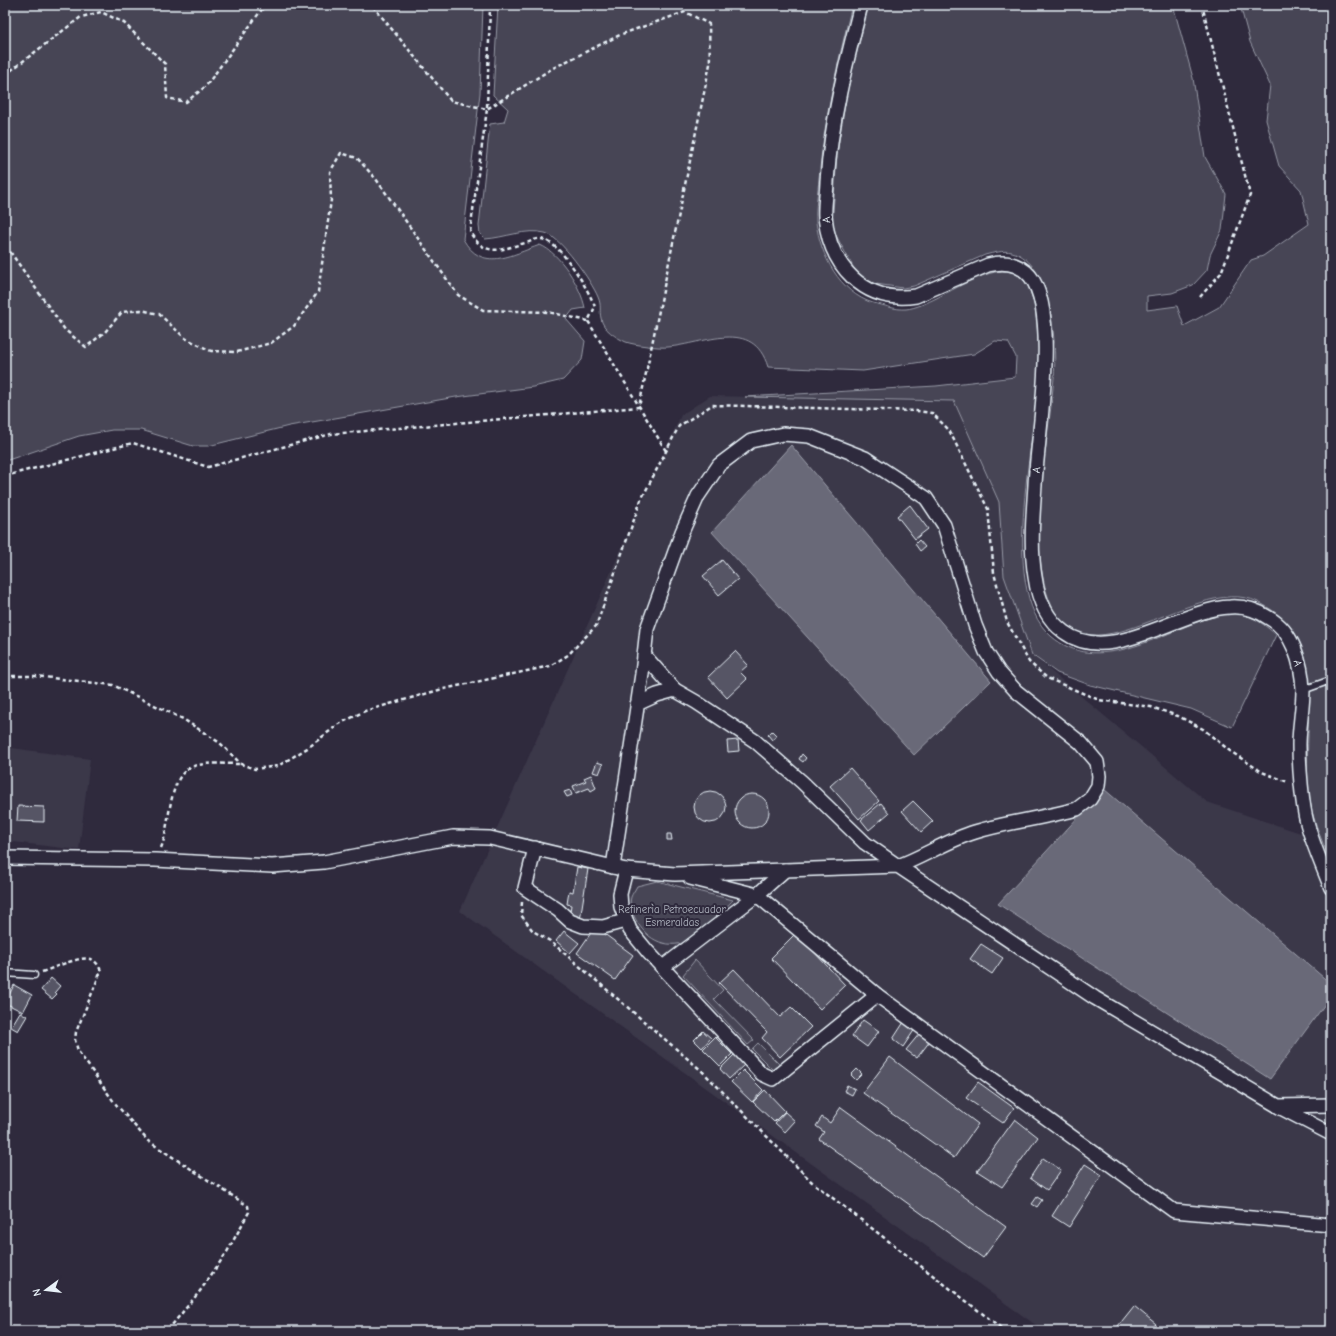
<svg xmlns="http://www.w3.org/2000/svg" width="1336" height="1336" viewBox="0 0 1336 1336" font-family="'Comic Neue',sans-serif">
<rect width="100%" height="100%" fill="#2f2a3d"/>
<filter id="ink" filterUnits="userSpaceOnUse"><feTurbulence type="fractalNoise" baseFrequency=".025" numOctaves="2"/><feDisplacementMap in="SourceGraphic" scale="8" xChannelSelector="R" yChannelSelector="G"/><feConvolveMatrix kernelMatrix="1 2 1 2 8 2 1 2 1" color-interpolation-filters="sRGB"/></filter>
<g filter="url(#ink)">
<g fill="#3b3749">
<polygon points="710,396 954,401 999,502 1004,576 1032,655 1207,802 1322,840 1331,862 1331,1331 1044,1331 460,911 681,415"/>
<polygon points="5,747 90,759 79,850 5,841"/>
</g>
<g fill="#464455" stroke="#979aa6">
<path d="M5 5H483L480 93 463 239C482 273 511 255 540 245 560 253 581 287 585 308L573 310 566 319 585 341 582 360 563 380 533 387 456 397 289 426 208 446H193L141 430H112L79 436 5 461Z"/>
<path d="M498 5H852C838 62 824 119 819 178 818 192 815 208 816 222 820 255 840 293 873 303 884 305 895 310 906 309 942 306 1015 234 1032 297 1038 318 1038 341 1039 363 1039 430 995 588 1051 636 1097 676 1159 634 1206 619 1217 616 1228 612 1239 614 1253 615 1266 626 1276 635L1232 727 1191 709 1090 685 1057 673 1032 655 1004 576 999 502 954 401 745 397 936 386 1015 377 1016 357 1008 342 995 341 974 354 863 371 768 367C753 317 704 344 668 347 660 348 634 345 626 342 617 338 602 329 601 318 599 310 602 306 598 297 592 282 560 236 545 233 526 228 504 238 485 239L480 234 479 226 490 124 504 122 508 109 493 95Z"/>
<path d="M869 5H1173L1193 78 1205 157 1226 194 1222 230 1210 255 1207 270 1193 285 1172 293 1147 296V310L1177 306 1184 326 1219 307 1251 260 1263 256 1309 224 1301 190 1279 166 1266 120 1270 85 1250 42 1240 5H1331V862C1321 839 1310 814 1308 788 1305 747 1315 679 1300 643 1292 624 1276 611 1258 602 1191 569 1069 709 1043 578 1037 549 1039 517 1041 487 1044 451 1051 415 1054 378 1057 345 1052 262 1012 252 1003 250 993 253 985 255L914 286 903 288 869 283 858 276 832 228 837 154 847 91Z"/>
<path d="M657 881 733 900C725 908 701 935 694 939 669 951 647 942 635 918 632 912 629 905 631 897 632 894 635 890 637 886Z"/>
<polygon points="695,960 723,990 714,999 754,1040 748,1045 683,975"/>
<polygon points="758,1043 780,1065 774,1071 752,1049"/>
</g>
<g fill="#696978" stroke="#9c9fab">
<polygon points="791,445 991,681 914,755 712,532"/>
<polygon points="1104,789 1331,984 1331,996 1270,1079 998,904"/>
</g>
<g fill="#575565" stroke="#e8f1f8">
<polygon points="910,505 928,529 915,539 897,516"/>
<polygon points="919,540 925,547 920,551 915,544"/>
<polygon points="722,560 738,579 719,595 703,576"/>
<polygon points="735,651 748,665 740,672 747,679 727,698 708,677"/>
<polygon points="772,731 777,736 772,740 768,735"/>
<polygon points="738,740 739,751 728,752 727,741"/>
<polygon points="802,754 806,758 803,762 799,759"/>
<polygon points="597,762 603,764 599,774 593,772"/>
<polygon points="850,768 879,801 859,819 830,786"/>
<polygon points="591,775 596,788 591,791 589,788 576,793 573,786 586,781 584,778"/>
<polygon points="570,790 572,795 567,797 564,792"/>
<circle cx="710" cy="807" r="16"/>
<circle cx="752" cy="811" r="17"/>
<polygon points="913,801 933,821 921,832 902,811"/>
<polygon points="881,803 889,813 869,830 861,820"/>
<polygon points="18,806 44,807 44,822 17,821"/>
<polygon points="667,834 671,834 672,840 667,840"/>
<polygon points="577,867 588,869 580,920 569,918 571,905 567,904 569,891 573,892"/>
<polygon points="595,927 633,955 615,980 577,953"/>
<polygon points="564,931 579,943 570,953 556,941"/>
<polygon points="796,933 845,985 820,1009 771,958"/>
<polygon points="981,944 1003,958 992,974 970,959"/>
<polygon points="734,969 780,1017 791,1007 811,1027 780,1057 762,1038 767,1032 719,983"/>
<polygon points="51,978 60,986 55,992 57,994 52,999 41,990"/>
<polygon points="14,985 32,995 23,1012 5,1003"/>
<polygon points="20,1012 27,1016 18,1031 11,1027"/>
<polygon points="863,1020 879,1031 867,1047 852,1036"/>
<polygon points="904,1022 915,1029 903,1047 893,1039"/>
<polygon points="703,1031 711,1038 702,1048 694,1040"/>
<polygon points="920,1033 930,1041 917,1058 906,1050"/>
<polygon points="715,1037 732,1054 720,1066 703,1049"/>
<polygon points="734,1055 744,1065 729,1079 720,1069"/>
<polygon points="890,1057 978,1124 954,1158 863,1093"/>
<polygon points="857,1069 862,1074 856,1080 851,1075"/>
<polygon points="743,1070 763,1090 752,1102 731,1082"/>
<polygon points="978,1082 1014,1108 1003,1123 966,1098"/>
<polygon points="847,1085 855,1089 852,1095 844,1091"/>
<polygon points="765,1090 785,1111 774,1122 753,1102"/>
<polygon points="841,1107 1006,1227 983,1258 819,1139 824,1132 816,1126 822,1117 830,1123"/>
<polygon points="785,1112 795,1121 785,1132 775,1123"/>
<polygon points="1015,1119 1038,1137 1002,1187 977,1171"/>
<polygon points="1043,1158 1061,1170 1047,1190 1030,1178"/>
<polygon points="1085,1164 1102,1175 1069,1227 1052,1216"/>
<polygon points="1037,1197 1042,1200 1037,1207 1032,1204"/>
<polygon points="1134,1306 1156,1324 1150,1331 1114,1331"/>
</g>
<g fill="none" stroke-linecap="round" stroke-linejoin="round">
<g stroke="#e8f1f8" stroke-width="9">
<g id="lane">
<polyline points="1303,690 1331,680"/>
<polyline points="5,973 34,975"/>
</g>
</g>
<g stroke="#e8f1f8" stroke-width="16">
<g id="street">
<path d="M861 5C846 63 831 121 827 181 827 192 824 205 825 217 830 266 864 304 916 296L988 265C1004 261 1019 263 1030 276 1060 312 1037 438 1035 485 1033 515 1030 547 1035 577 1038 599 1046 619 1064 632 1111 667 1179 609 1230 607 1245 606 1257 610 1269 618 1293 631 1302 664 1303 690 1303 708 1299 727 1299 745 1299 766 1302 804 1307 823 1313 845 1323 867 1331 888"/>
<polyline points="644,655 675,690"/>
<polyline points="535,848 525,888 558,910 570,921 583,926 603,927 625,921"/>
<polyline points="5,858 155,860 272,866 324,862 453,837 490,838 626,870 675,874 898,866 1095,998 1278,1106 1331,1105"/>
<path d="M613 867 642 674 647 629 682 532 698 496 719 465 751 441 783 434 809 436 865 458 926 498 944 525 975 625 986 652 999 672 1016 691 1081 743 1097 762 1099 776 1098 786 1090 799 1077 809C1043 818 1008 822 975 832 948 840 925 856 898 866L865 843 802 782 755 741 696 702 675 690 657 695 637 704"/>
<polyline points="626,870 620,894 621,907 630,930 648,952 762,1074 773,1079 877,995"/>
<polyline points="690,878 757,895 877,995 1174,1211 1331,1225"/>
<polyline points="663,967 757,895 785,870"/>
<polyline points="1279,1107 1331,1134"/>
</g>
</g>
<g stroke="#e8f1f8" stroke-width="2.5" stroke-dasharray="4 3" stroke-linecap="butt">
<path d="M490 5 487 109 470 232C486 260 504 248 529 242 532 241 537 238 541 239 560 241 589 290 595 307L588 321 666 451"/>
<polyline points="5,75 81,17 101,12 124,23 165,64 167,98 186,102 206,86 265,5"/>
<polyline points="5,247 11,253 65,330 86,347 105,332 122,312 141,310 159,314 185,338 211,351 237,352 271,343 294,326 318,292 331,200 330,172 341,153 357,158 376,179 458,295 483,310 548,312 588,321"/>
<polyline points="1200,297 1221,273 1250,195 1202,5"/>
<polyline points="5,476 133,443 208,467 331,434 639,407 710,64 709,24 685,12 622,34 553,68 487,109 451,101 372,5"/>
<polyline points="5,676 35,676 113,685 183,719 220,743 241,764 255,769 278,766 309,747 339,724 365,711 439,690 550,666 568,655 596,626 641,500 679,426 712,405 917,411 932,413 949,430 988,509 994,573 1007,622 1029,662 1047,678 1099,700 1151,707 1178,716 1203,729 1230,751 1262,772 1288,782"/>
<path d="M161 848C171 825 167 774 194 766 208 762 226 764 240 764"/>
<polyline points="522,902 521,915 533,931 550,941 702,1071 812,1182 1005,1331"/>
<path d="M42 972C54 968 78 956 91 959 96 961 99 966 101 971L76 1032 75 1040 78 1051 114 1102 148 1141 248 1206 249 1212 227 1252 200 1291 172 1325 171 1331"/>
</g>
<use href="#lane" stroke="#2f2a3d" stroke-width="6"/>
<use href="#street" stroke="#2f2a3d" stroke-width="13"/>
</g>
</g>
<g text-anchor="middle" stroke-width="4" stroke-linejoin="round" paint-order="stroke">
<g font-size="11" fill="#e8f1f8" stroke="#2f2a3d">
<text transform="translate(826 220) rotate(-95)" y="4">A</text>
<text transform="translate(1036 470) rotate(-85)" y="4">A</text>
<text transform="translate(1298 663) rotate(78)" y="4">A</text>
</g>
<g font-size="11" fill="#afb4bf" stroke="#2f2a3d">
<text x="672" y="913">Refinerìa Petroecuador<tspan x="672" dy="13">Esmeraldas</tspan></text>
</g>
</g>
<rect width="1336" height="1336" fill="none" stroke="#2f2a3d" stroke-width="20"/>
<rect x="10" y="10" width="1316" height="1316" fill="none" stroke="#e8f1f8" stroke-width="1.5" filter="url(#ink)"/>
<g transform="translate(46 1290) rotate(255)" stroke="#2f2a3d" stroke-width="3" paint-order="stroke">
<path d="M0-3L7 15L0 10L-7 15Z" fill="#e8f1f8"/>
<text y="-6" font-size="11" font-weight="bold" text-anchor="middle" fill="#e8f1f8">N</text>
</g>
</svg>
